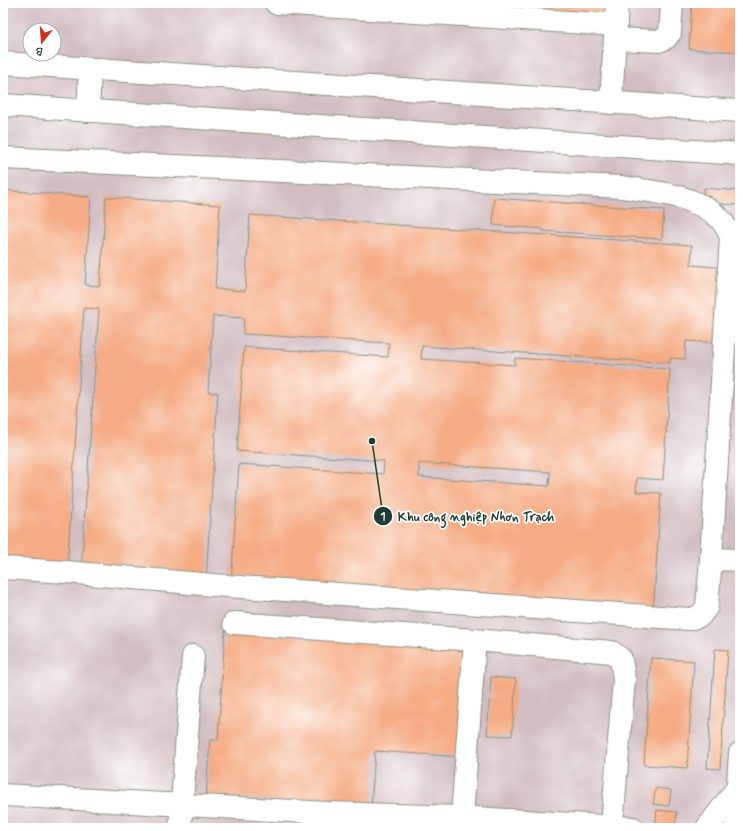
<svg xmlns="http://www.w3.org/2000/svg" width="743" height="831" viewBox="0 0 743 831" font-family="Mynerve,sans-serif">
<rect width="100%" height="100%" fill="#fff"/>
<filter id="ink" filterUnits="userSpaceOnUse"><feTurbulence type="fractalNoise" baseFrequency=".025" numOctaves="2"/><feDisplacementMap in="SourceGraphic" scale="8" xChannelSelector="R" yChannelSelector="G"/><feConvolveMatrix kernelMatrix="1 2 1 2 8 2 1 2 1" color-interpolation-filters="sRGB"/></filter>
<filter id="wash" filterUnits="userSpaceOnUse"><feTurbulence type="fractalNoise" baseFrequency=".012" numOctaves="4" result="noise"/><feDisplacementMap in="SourceGraphic" scale="16" xChannelSelector="R" yChannelSelector="G"/><feGaussianBlur stdDeviation="0.9" result="paint"/><feColorMatrix in="noise" values="0 0 0 0 0 0 0 0 0 0 0 0 0 0 0 0 0 1.4 0 .05"/><feComposite in="paint" operator="in"/></filter>
<g filter="url(#wash)">
<rect width="100%" height="100%" fill="#f6e3cb"/>
<path fill="#d2bec2" fill-rule="evenodd" d="M3 3H740V828H3ZM30 30H54V54H30Z"/>
<g id="blocks">
<g fill="#f5ac84" fill-rule="evenodd">
<polygon points="459,3 615,3 614,15 459,4"/>
<polygon points="692,3 740,3 740,52 689,49"/>
<polygon points="704,188 740,191 740,205 703,203"/>
<path d="M3 190 91 197 85 285 100 286 106 197 220 205 215 289 245 291 250 215 692 245 691 265 728 268 723 343 686 341 685 359 670 358V363L422 346 421 359 515 365V358L670 369 663 480 637 478 636 492 661 493 653 614 231 585 239 464 383 474 384 461 237 451 244 347 388 357 389 343 243 334 244 318 213 316 208 392 218 393 206 579 81 571 99 309 84 308 67 570 3 566ZM419 463 550 472 549 486 419 477Z"/>
<polygon points="494,198 664,210 662,239 543,231 543,229 493,225"/>
<polygon points="225,631 470,647 463,757 375,751 371,807 206,796 210,740 218,740"/>
<polygon points="715,649 728,650 720,769 707,768"/>
<polygon points="651,658 694,661 687,768 644,765"/>
<polygon points="491,677 516,679 512,736 487,735"/>
<polygon points="656,788 671,790 669,806 653,804"/>
<polygon points="657,810 677,812 675,828 655,828"/>
</g>
</g>
</g>
<g filter="url(#ink)">
<use href="#blocks" fill-opacity="0" stroke="#8a9080" stroke-width="1"/>
<g fill="none" stroke-linecap="round" stroke-linejoin="round">
<g stroke="#8a9080" stroke-width="24">
<g id="minor">
<polyline points="276,3 616,25"/>
<polyline points="615,39 659,41 666,38 670,33 672,3"/>
<polyline points="3,63 740,111"/>
<polyline points="611,103 617,3"/>
<polyline points="3,105 740,154"/>
<polyline points="88,111 90,69"/>
<path d="M3 158 622 187C654 192 694 194 719 218 724 222 727 230 731 236L711 559"/>
<polyline points="3,568 66,572 213,585 689,619 700,616 707,607 711,559 740,560"/>
<polyline points="234,623 475,640"/>
<polyline points="3,795 328,813 462,817 633,828"/>
<polyline points="462,817 475,640 612,652 621,659 624,679 612,826"/>
<polyline points="180,828 193,656"/>
<polyline points="707,828 738,787"/>
<polyline points="735,828 740,753"/>
</g>
</g>
<use href="#minor" stroke="#fff" stroke-width="22"/>
</g>
</g>
<path fill="none" stroke="#1f3d34" stroke-width="1.5" d="M372 441L383 516"/>
<g fill="#1f3d34" stroke="#fff" stroke-width="1.5">
<circle cx="372" cy="441" r="4"/>
<circle cx="383" cy="516" r="10"/>
</g>
<g font-size="12" text-anchor="middle" font-weight="bold" fill="#fff">
<text x="383" y="520">1</text>
</g>
<g font-size="13" text-anchor="middle" font-weight="bold" fill="#1f3d34" stroke="#fff" stroke-width="3.5" stroke-linejoin="round" paint-order="stroke">
<text x="476" y="521">Khu công nghiệp Nhơn Trạch</text>
</g>
<rect width="743" height="831" fill="none" stroke="#fff" stroke-width="16"/>
<g transform="translate(42 42) rotate(197)"><circle r="19" fill="#ffffff" stroke="#a5b1ae"/>
<path d="M0-3L7 15L0 10L-7 15Z" fill="#c8321e"/>
<text y="-6" font-size="11" font-weight="bold" text-anchor="middle" fill="#1f3d34">B</text>
</g>
</svg>
